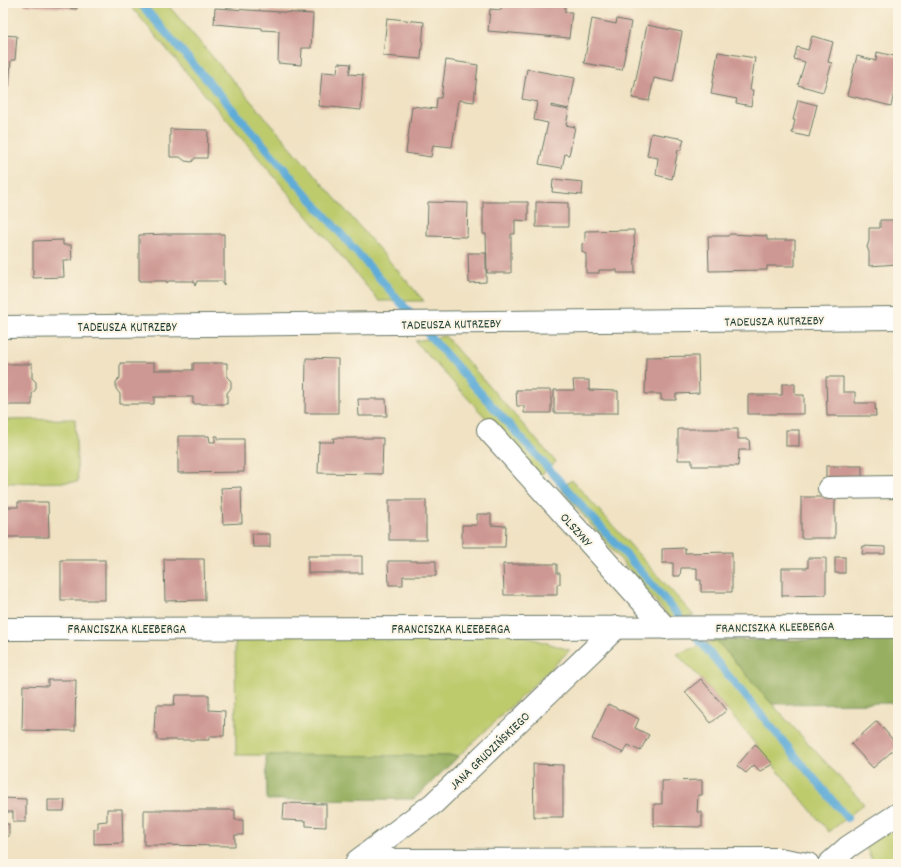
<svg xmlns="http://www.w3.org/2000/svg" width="901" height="867" viewBox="0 0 901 867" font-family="Dekko,sans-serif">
<rect width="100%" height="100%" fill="#fcf5e5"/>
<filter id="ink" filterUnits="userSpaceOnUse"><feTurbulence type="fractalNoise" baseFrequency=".025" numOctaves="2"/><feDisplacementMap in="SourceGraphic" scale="8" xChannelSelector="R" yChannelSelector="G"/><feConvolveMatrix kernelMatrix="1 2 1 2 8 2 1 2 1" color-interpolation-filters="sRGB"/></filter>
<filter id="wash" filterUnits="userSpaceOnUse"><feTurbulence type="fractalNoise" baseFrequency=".012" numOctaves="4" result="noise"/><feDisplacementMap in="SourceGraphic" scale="16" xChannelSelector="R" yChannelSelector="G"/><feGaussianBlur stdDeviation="0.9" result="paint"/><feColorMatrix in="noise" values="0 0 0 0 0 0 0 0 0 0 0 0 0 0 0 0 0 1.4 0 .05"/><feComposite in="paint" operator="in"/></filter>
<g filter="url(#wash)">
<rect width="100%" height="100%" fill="#f0e2c3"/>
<g fill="#becb6d" stroke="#6e8450">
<polygon points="128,3 166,3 424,301 379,301"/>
<polygon points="445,336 556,462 537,478 485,417 415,341"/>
<polygon points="75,419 78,482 3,483 3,420"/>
<polygon points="572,480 694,616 670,618 560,488"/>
<polygon points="235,634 517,634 570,650 459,756 236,755"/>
<polygon points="716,640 772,704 864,804 829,832 701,679 677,654"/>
<polygon points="898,823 898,859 892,864 874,864 865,846"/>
</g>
<g fill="#96af60" stroke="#5a764a">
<polygon points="716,640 898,640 898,703 772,704"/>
<polygon points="266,755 459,756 414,799 267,800"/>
</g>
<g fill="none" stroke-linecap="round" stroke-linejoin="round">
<g stroke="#5eacd8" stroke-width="8">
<polyline points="140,3 442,350 645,576 679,616"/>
<polyline points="697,638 847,818"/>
</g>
</g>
<g id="blocks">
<g fill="#cd9893">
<polygon points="24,3 77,3 77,9 24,5"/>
<polygon points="217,3 241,3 241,6"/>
<polygon points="501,3 565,5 565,12 572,12 569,38 488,31 490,9 501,10"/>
<polygon points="215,8 313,14 311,48 302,48 301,65 278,63 279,31 262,30 262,28 214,24"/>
<polygon points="387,18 424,22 421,59 383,56"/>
<polygon points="592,19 616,24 617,19 631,22 622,70 584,63"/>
<polygon points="647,25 682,32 673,82 654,78 649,101 632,98"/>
<polygon points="3,35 17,36 15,60 11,60 9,87 3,86"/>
<polygon points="812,36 833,42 828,62 832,63 823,92 798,85 805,62 794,59 797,47 808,50"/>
<polygon points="718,52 755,58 750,90 753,90 751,106 736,103 737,99 711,94"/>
<polygon points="877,52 898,57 898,76 891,106 847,95 857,56 876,61"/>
<polygon points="446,60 478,65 474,102 459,100 452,147 433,145 431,157 406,153 412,106 436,109 437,98 441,98"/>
<polygon points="338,63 351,64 349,74 363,75 361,110 319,106 322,72 337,73"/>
<polygon points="527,69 575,78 569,109 551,105 551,107 569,110 566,125 575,127 569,155 565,154 562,168 539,164 548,123 534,120 537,102 522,99"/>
<polygon points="798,100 817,105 809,137 792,133 795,120 793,120"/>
<polygon points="170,129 208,130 207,158 195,158 192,162 185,161 180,157 170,157"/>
<polygon points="651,133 684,139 681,150 678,150 672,179 656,175 658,158 647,156"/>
<polygon points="553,179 583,182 582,195 552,192"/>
<polygon points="428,202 468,203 467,237 427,236"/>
<polygon points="483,202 528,202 528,221 515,220 515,234 511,234 511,273 487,273 486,234 483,234"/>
<polygon points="536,202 568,203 568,227 536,227"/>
<polygon points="880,220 898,220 898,264 869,266 869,252 867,247 869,241 869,228 880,228"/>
<polygon points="634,230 635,273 617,273 617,270 599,270 599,273 586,273 586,254 582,252 582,244 585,241 585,231"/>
<polygon points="167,234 224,234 224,285 222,281 197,281 195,286 194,281 169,281 167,283 167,281 139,281 139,235"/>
<polygon points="730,234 767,236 767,240 795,240 795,266 767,266 767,270 709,271 708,236 728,236"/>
<polygon points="63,240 63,245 71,245 72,260 63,260 64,277 33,278 33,241"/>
<polygon points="468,253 486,253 486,282 469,283"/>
<polygon points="698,356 699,393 676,394 676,400 661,400 661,394 645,394 646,357"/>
<polygon points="306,358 338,359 338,413 305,413"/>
<polygon points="120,363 154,363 154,370 193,370 193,363 227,363 227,377 231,381 231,388 227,393 227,404 193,404 193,397 154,397 154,404 120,404 120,394 116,389 116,382 120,378"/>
<polygon points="3,364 32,364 32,378 36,382 36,389 32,394 32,405 3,405"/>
<polygon points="826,377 843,377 843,392 855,392 855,403 875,403 876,416 827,416"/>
<polygon points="573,380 589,380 589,390 618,391 618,413 554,413 554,390 574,390"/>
<polygon points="782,384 795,384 795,395 804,395 804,414 748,414 748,395 782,395"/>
<polygon points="516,390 551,390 551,413 524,413 524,406 517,406"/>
<polygon points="358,399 386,399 387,416 359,416"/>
<polygon points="678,429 738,429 738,439 749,439 750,450 739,450 738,466 692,466 692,460 678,460"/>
<rect x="786" y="430" width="13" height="16"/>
<polygon points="178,436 209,436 210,442 215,442 215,436 218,436 218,439 244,439 244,472 178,473"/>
<polygon points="333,438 383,438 382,474 318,473 319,442 334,442"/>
<rect x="826" y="466" width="36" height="15"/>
<polygon points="241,487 242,523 223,524 221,488"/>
<rect x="801" y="497" width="34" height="41"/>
<rect x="389" y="500" width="37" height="40"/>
<polygon points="18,502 48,502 49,537 3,537 3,507 18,507"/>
<polygon points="477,514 491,514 491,525 506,526 505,547 462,547 462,525 477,525"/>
<polygon points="252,534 270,534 270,547 253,547"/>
<polygon points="863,546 885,547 885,554 862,554"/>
<polygon points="685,548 685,553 732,552 732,592 701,592 701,580 697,580 697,568 681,568 680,576 673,576 673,563 662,563 662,549"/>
<rect x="308" y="556" width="54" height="17"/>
<rect x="835" y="557" width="10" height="16"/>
<polygon points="808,558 826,558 826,595 782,596 782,568 808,568"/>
<polygon points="164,559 204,559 205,600 165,601"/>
<rect x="61" y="560" width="44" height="40"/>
<polygon points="388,561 436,561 436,576 403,576 403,585 389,585"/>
<polygon points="503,564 557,564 557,573 560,573 560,584 557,584 557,595 504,595"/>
<polygon points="701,679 727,710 711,723 685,692"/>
<polygon points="48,680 76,680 75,731 22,730 23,685 48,686"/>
<polygon points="175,695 209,695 209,710 225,711 224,736 209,736 209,740 157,740 157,733 154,733 155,712 157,712 157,705 174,705"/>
<polygon points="608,704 639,719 635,728 649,735 640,751 628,745 624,753 592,739"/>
<polygon points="877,721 898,746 873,768 851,744"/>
<polygon points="755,744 773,764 760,771 754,765 746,773 737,766"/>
<polygon points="533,764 563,765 563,817 534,817"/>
<polygon points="702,780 702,795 698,795 697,812 702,812 702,827 654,826 654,804 662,804 662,781"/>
<polygon points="3,798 26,799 26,822 13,822 13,812 3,812"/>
<polygon points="48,800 65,800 64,811 48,811"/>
<polygon points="284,803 326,804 326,827 306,826 306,821 283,820"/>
<polygon points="107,809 122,809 123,843 94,844 94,829 98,829 98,822 107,821"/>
<polygon points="144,810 235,810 235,820 243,820 243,835 235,835 235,846 144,845"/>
<rect x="3" y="824" width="6" height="12"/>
</g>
</g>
</g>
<g filter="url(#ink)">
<use href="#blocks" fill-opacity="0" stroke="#687766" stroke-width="1"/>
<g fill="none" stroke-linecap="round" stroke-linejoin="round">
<g stroke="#687766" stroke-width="24">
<g id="street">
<polyline points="3,327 898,318"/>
<polyline points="488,430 666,628"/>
<polyline points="829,488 898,487"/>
<polyline points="3,629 898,627"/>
<polyline points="359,860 779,859 808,864"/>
<polyline points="357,861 434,803 617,627"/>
<polyline points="829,864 848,847 898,814"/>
</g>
</g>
<use href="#street" stroke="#fff" stroke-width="22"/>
</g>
</g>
<g text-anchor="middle" stroke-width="4" stroke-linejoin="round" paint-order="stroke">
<g font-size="13" fill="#1f3d34" stroke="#fcf5e5">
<text transform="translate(774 320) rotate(-1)" y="5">TADEUSZA KUTRZEBY</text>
<text transform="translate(451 323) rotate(-1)" y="5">TADEUSZA KUTRZEBY</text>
<text x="127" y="331">TADEUSZA KUTRZEBY</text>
<text transform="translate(577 529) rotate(48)" y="5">OLSZYNY</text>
<text transform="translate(775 626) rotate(-1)" y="5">FRANCISZKA KLEEBERGA</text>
<text x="127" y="633">FRANCISZKA KLEEBERGA</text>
<text x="451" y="633">FRANCISZKA KLEEBERGA</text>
<text transform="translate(489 750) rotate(-44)" y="5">JANA GRUDZIŃSKIEGO</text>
</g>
</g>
<rect width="901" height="867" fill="none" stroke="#fcf5e5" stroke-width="16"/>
</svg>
